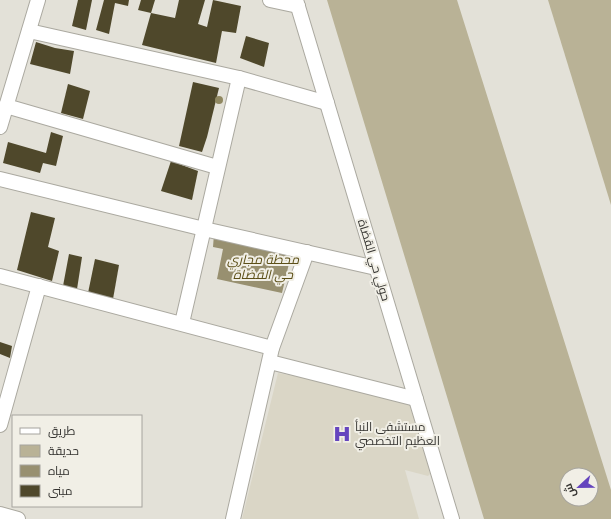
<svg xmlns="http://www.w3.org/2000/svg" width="611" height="519" viewBox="0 0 611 519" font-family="Quicksand,Cairo,sans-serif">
<rect width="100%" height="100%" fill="#e3e1d8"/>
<polygon fill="#dad6c6" points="278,373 413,398 430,474 428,476 405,470 419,519 242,519"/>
<g fill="#b9b296" fill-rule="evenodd">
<path d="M327 0H457L611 490V519H484ZM567 475H591V499H567Z"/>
<polygon points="548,0 611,0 611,205"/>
</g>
<polygon fill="#989070" points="214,234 292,251 282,293 217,279 223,249 213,247"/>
<g fill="#4f482b">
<polygon points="78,0 92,0 86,30 72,26"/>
<polygon points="104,0 129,0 128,6 115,3 109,34 96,30"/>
<polygon points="141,0 155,0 151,13 138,10"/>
<polygon points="179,0 205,0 198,24 207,27 213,0 241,6 236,33 222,31 216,63 142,45 151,13 175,18"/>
<polygon points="246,36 269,43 264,67 240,58"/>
<polygon points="36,42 55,48 74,51 70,74 30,64"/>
<polygon points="193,82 219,88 207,137 202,152 179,146"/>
<polygon points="68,84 90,91 83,119 61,113"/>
<polygon points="51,132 63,136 56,166 43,163 40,173 3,163 8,142 46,153"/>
<polygon points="171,161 198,171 192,200 161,191"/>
<polygon points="31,212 55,218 48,247 59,251 52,281 17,270"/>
<polygon points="69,254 82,257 77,289 63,286"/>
<polygon points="95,259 119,265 113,299 88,293"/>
<polygon points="0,342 12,346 10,358 0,354"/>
</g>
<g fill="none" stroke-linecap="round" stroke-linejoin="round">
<g stroke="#aba9a0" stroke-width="16">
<g id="minor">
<polyline points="270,0 298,6"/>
<polyline points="296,0 452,519"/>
<polyline points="29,31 239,78 327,103"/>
<polyline points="6,106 217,167"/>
<polyline points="0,127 38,0"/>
<polyline points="0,179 204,229 376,268"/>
<polyline points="0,276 272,348"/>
<polyline points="182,323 239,78"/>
<polyline points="270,362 416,399"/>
<polyline points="0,425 39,286"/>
<polyline points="0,514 18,519"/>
<polyline points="233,519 272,348 307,252"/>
</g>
</g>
<use href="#minor" stroke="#fff" stroke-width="14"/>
</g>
<circle fill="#908861" cx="219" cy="100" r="4"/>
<defs>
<g id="hospital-bare" transform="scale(1.38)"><path d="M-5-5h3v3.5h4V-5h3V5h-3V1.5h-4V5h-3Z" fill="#6545be" stroke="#f1efe6" stroke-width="2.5" paint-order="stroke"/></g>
</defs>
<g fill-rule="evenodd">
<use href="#hospital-bare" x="342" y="434"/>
</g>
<g text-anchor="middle" stroke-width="4" stroke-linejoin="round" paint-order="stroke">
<g font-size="12" fill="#353431" stroke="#f1efe6">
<text transform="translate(374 260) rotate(73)" y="4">حولي حي القضاة</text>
</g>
<g font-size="12" fill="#353431" stroke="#f1efe6" text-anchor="start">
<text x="355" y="431">مستشفى النبأ<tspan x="355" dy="14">العظيم التخصصي</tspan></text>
</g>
<g font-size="13" font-style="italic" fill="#5c4f17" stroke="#f1efe6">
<text x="263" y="264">محطة مجاري<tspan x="263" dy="15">حي القضاة</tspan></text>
</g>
</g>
<rect x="12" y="415" width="130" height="92" fill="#f1efe6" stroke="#a6a49e"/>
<rect x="20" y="428" width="20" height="6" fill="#ffffff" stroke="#a6a49e"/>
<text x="48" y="435" font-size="12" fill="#353431">طريق</text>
<rect x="20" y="445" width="20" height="12" fill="#b9b296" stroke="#a6a49e"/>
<text x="48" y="455" font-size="12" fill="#353431">حديقة</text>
<rect x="20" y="465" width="20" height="12" fill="#989070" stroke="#a6a49e"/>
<text x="48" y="475" font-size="12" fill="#353431">مياه</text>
<rect x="20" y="485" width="20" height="12" fill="#4f482b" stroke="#a6a49e"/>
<text x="48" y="495" font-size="12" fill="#353431">مبنى</text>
<g transform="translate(579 487) rotate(248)"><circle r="19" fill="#f1efe6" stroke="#a6a49e"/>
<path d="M0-3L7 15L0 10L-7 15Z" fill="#6545be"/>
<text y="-6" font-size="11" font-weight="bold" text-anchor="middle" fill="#353431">ش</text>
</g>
</svg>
